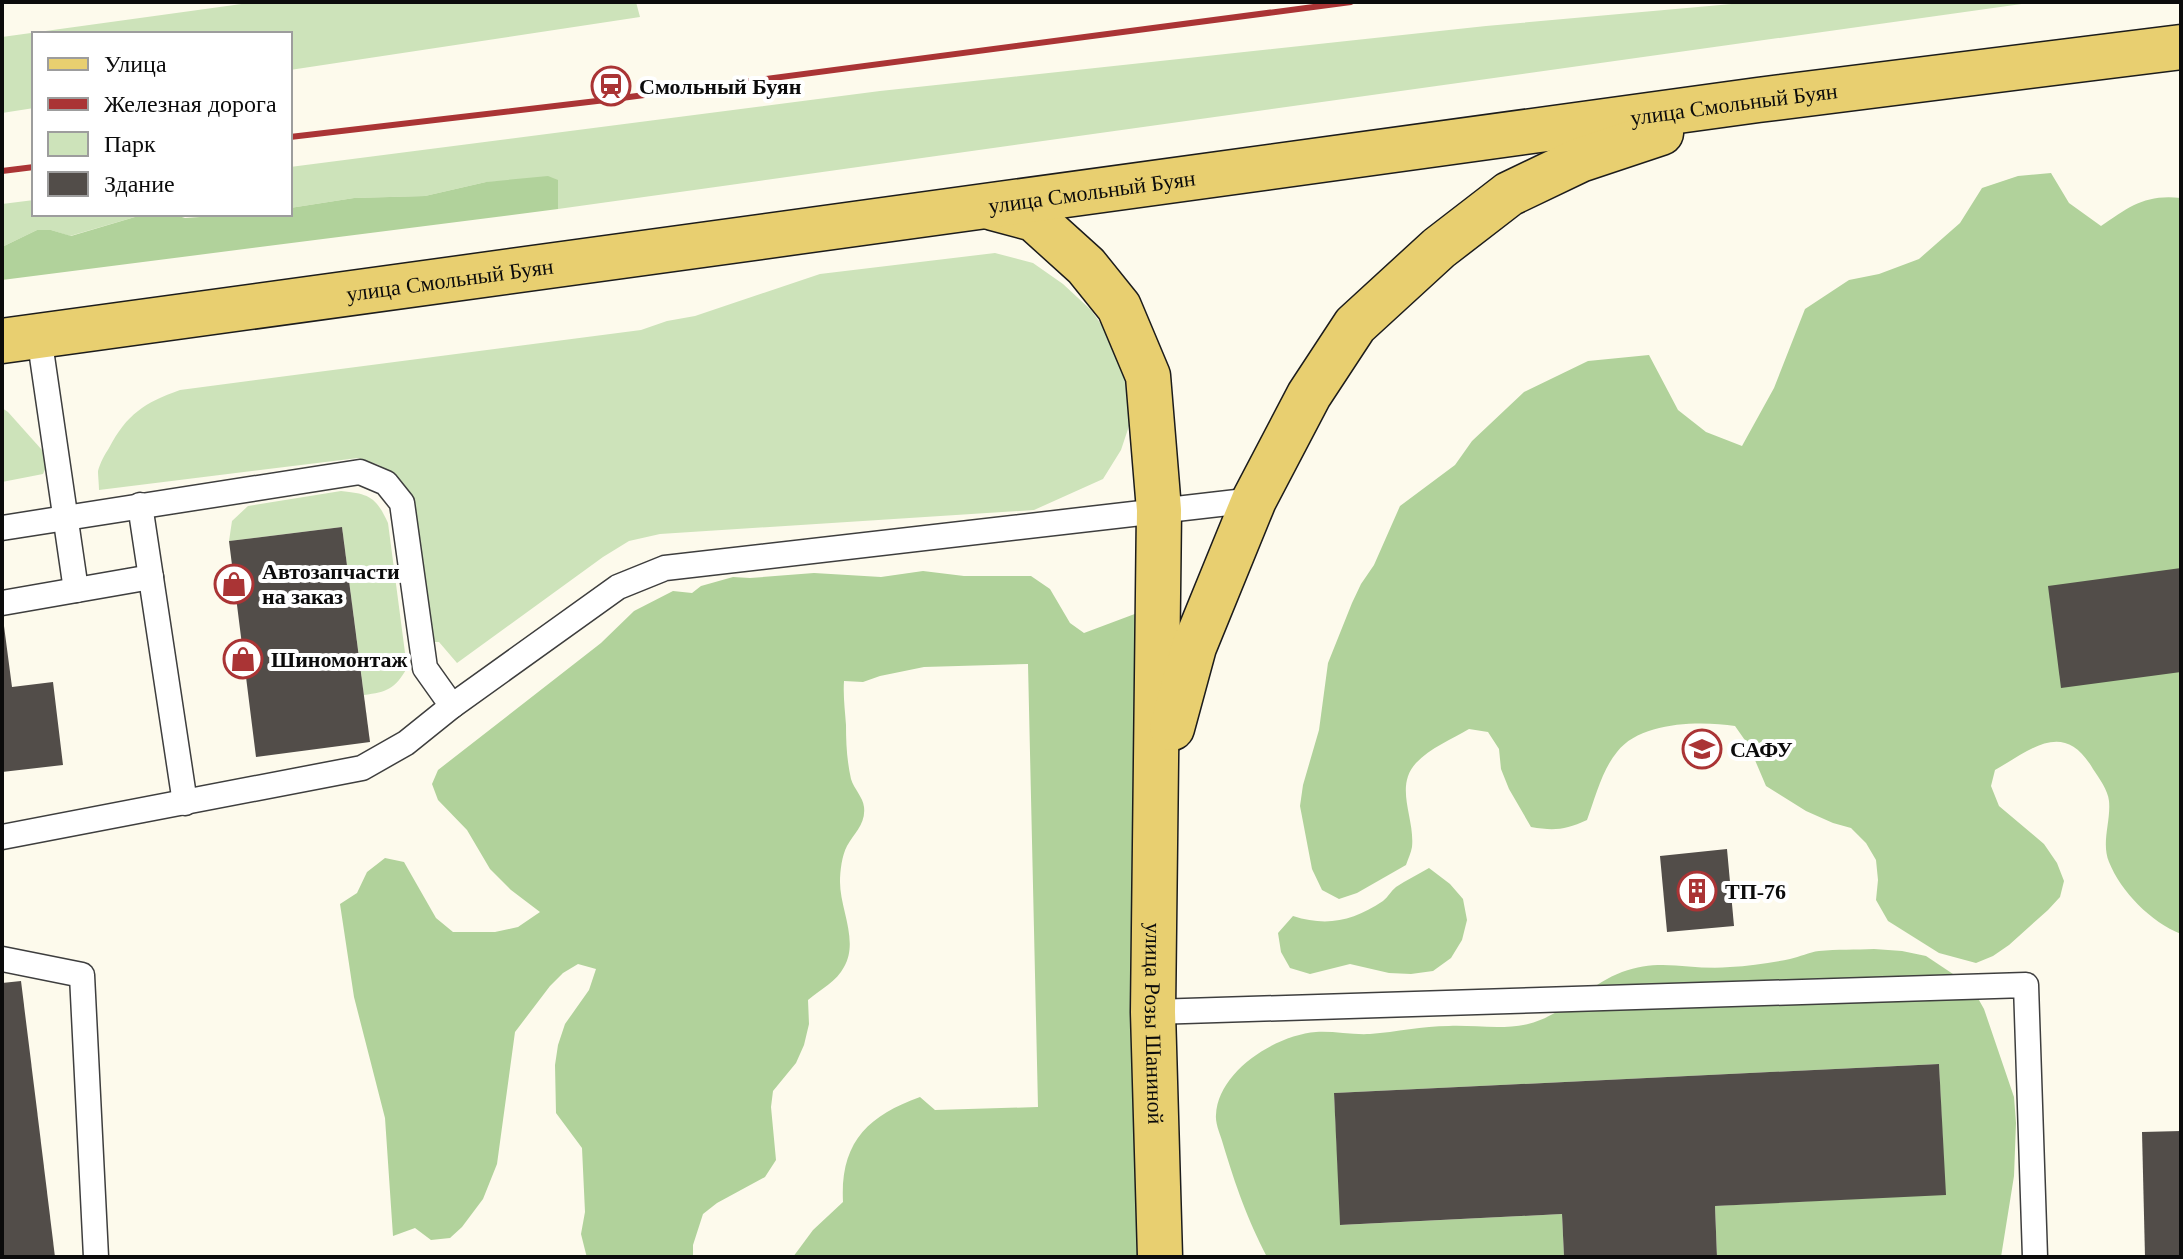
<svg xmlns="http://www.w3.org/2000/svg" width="2183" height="1259" viewBox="0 0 2183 1259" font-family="'Times New Roman',serif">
<rect width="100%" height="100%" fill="#fdfaec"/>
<g fill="#cde3ba">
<polygon points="256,2 636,2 640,17 290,70 290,34 34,34 34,108 2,113 2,37"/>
<polygon points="1754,2 2036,2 558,209 558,180 486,182 425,196 354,198 290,208 290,167 880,91 1486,26"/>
<polygon points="34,200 34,214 145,214 70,236 51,230 37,230 2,247 2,204"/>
<path d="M995 253 1033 263 1063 284 1091 310 1115 344 1128 382 1134 411 1121 450 1103 479 1034 510 660 534 629 541 603 557 457 663 439 642H431L413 504 402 482 379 465 358 458 99 490C99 484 98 476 98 471 100 463 105 454 109 448 127 414 144 403 180 390L641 330 667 321 695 316 820 274Z"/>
<polygon points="2,408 8,412 50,459 43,474 2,482"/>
<path d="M341 491C370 494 376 497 388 523L407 668C395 689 387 692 364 695L342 527 229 541 232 521 248 506Z"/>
</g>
<g fill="#b1d29b">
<path d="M2051 173 2069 203 2101 226C2129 207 2145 194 2181 198V934C2151 922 2121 892 2109 862 2101 843 2111 821 2109 801 2108 790 2099 778 2093 769 2064 719 2032 749 1995 770L1991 786 1999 806 2044 844 2057 863 2064 881 2060 897 2048 910 2009 945 1993 956 1976 963 1939 953 1888 921 1876 900 1878 880 1876 860 1866 843 1851 828 1833 823 1806 811 1766 786 1749 746 1735 726C1701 721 1641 721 1617 752 1602 770 1595 798 1587 820 1565 830 1554 831 1531 827L1509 789 1501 769 1499 749 1488 732 1469 729C1452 739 1430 748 1416 763 1394 787 1415 818 1412 847 1411 853 1408 859 1406 865L1357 893 1339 899 1322 890 1312 869 1300 806 1303 785 1319 730 1328 663 1352 603 1361 584 1374 565 1400 506 1455 465 1472 441 1524 392 1588 361 1649 355 1678 410 1706 432 1742 446 1774 388 1805 309 1849 280 1879 274 1919 259 1960 223 1982 188 2018 176Z"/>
<polygon points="548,176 558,180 558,209 2,280 2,247 37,230 51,230 71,236 145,214 172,214 185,218 245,214 290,214 290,208 354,198 425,196 486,182"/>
<path d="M923 571 964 576H1031L1050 589 1070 623 1084 633 1140 612 1154 1257H793L813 1230 843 1202C840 1143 867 1116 920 1097L935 1110 1038 1107 1028 664 924 667 880 676 863 682 844 681C843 696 845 710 846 725 846 744 847 761 851 779 854 789 863 797 864 807 866 824 854 833 847 846 842 855 840 871 840 882 840 909 859 941 844 967 837 981 820 990 808 1000L809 1024 804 1045 796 1063 773 1091 771 1107 776 1160 765 1177 717 1203 703 1214 693 1245V1257H587L586 1254 581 1234 585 1212 582 1148 556 1113 555 1065 558 1045 565 1024 589 990 596 969 578 964 563 973 550 986 515 1032 497 1164 483 1199 462 1227 450 1238 431 1240 415 1228 393 1236 385 1118 354 997 340 904 357 893 367 872 385 858 404 862 436 918 453 932H495L518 927 540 912 511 890 490 869 467 830 438 800 432 784 438 770 601 643 634 611 673 591 692 593 701 586 733 577 750 578 814 573 881 577Z"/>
<path d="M1429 868 1450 884 1463 899 1467 920 1462 940 1451 958 1433 971 1411 974 1389 973 1350 964 1310 974 1290 968 1281 952 1278 933 1293 916C1327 927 1353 921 1383 901 1388 897 1391 891 1396 887 1406 880 1419 874 1429 868Z"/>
<path d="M1874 949 1902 951 1926 956 1971 986 1984 1009 2014 1097 2016 1123 2014 1176 2001 1257H1717L1715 1206 1945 1194 1939 1064 1334 1093 1341 1225 1562 1214 1564 1257H1267C1247 1218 1236 1187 1223 1144 1221 1136 1215 1124 1216 1115 1218 1071 1276 1035 1316 1032 1334 1031 1352 1035 1370 1034 1397 1032 1422 1026 1449 1026 1475 1025 1502 1030 1528 1024 1564 1015 1588 985 1622 972 1661 957 1692 971 1730 967 1750 966 1771 963 1790 959 1800 957 1809 952 1819 951 1837 949 1856 950 1874 949Z"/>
</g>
<g fill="#524d49">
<polygon points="342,527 370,742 256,757 229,541"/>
<polygon points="2181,568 2181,672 2061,688 2048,586"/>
<polygon points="2,626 4,626 12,687 53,682 63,765 2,772"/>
<polygon points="1727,849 1734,926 1667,932 1660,856"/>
<polygon points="21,981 36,1102 55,1257 2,1257 2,983"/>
<polygon points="1939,1064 1946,1195 1715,1206 1717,1257 1564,1257 1562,1214 1340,1225 1334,1093"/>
<polygon points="2181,1131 2181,1257 2145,1257 2142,1132"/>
</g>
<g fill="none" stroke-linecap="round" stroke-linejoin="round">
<g stroke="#3e3e3e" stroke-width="27">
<g id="service">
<polyline points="39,336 76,590"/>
<polyline points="140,505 185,803"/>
<polyline points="2,528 360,472 386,483 402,503 425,668 452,706"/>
<polyline points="2,603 151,577"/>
<polyline points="2,837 362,768 406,743 452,706 618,587 665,568 1254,500"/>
<polyline points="2,959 82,975 96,1257"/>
<polyline points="1153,1012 2026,985 2035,1257"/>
</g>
</g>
<g stroke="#1c1c1c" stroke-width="47">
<g id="primary">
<path id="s1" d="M993 208 1034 219 1086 266 1119 307 1148 376 1159 510 1153 1012 1160 1257"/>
<path id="s2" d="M2 341 1758 100 2181 47"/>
<polyline points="1172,728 1194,647 1254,500 1309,395 1355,325 1439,248 1509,194 1580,160 1661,133"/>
</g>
</g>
<use href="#service" stroke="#fff" stroke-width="24"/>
<use href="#primary" stroke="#e8cf70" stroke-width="44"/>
<g stroke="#aa3435" stroke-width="6">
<polyline points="290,137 614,99 1351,2"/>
<polyline points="2,171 34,167"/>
</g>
</g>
<defs>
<g id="station-ring" transform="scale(2)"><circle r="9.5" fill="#fff" stroke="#aa3435" stroke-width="1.5"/><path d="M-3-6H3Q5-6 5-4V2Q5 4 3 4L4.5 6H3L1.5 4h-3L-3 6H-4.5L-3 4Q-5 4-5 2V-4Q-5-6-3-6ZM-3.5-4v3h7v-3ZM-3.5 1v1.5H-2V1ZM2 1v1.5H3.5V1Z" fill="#aa3435"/></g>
<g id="shop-ring" transform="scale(2)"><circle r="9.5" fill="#fff" stroke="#aa3435" stroke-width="1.5"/><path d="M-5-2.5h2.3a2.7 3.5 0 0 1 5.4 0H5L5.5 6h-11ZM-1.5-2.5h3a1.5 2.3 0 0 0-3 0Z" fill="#aa3435"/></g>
<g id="university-ring" transform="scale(2)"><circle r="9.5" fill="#fff" stroke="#aa3435" stroke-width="1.5"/><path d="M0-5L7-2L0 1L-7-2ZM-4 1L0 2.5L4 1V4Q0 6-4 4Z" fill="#aa3435"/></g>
<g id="building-ring" transform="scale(2)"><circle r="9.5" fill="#fff" stroke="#aa3435" stroke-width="1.5"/><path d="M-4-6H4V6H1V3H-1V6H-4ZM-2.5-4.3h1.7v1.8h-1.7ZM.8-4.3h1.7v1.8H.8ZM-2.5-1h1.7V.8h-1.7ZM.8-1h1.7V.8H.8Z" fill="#aa3435"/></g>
</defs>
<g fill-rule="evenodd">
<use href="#station-ring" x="611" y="86"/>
<use href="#shop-ring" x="234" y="584"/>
<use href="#shop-ring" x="243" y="659"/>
<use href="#university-ring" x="1702" y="749"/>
<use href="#building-ring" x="1697" y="891"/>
</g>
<g text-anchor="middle" stroke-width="8" stroke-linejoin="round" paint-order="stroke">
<g font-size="22" font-weight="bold" fill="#0b0b0b" stroke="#fff" text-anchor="start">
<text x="639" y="94">Смольный Буян</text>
<text x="262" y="579">Автозапчасти<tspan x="262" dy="25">на заказ</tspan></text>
<text x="271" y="667">Шиномонтаж</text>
<text x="1730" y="757">САФУ</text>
<text x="1725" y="899">ТП-76</text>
</g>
<g font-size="22" fill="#0b0b0b" stroke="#fff">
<text dy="8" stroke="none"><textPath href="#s2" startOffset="1748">улица Смольный Буян</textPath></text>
<text dy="8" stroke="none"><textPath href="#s2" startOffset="1100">улица Смольный Буян</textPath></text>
<text dy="8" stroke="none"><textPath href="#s2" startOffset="452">улица Смольный Буян</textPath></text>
<text dy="8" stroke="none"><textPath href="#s1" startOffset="888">улица Розы Шаниной</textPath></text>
</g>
</g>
<rect width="2183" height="1259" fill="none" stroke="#0b0b0b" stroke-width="8"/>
<rect x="32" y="32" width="260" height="184" fill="#ffffff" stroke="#9d9d9d" stroke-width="2"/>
<rect x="48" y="58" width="40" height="12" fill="#e8cf70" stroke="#9d9d9d" stroke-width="2"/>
<text x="104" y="72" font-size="24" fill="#0b0b0b">Улица</text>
<rect x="48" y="98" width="40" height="12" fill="#aa3435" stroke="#9d9d9d" stroke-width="2"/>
<text x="104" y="112" font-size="24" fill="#0b0b0b">Железная дорога</text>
<rect x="48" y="132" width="40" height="24" fill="#cde3ba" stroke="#9d9d9d" stroke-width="2"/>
<text x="104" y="152" font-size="24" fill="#0b0b0b">Парк</text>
<rect x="48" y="172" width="40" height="24" fill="#524d49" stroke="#9d9d9d" stroke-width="2"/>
<text x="104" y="192" font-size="24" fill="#0b0b0b">Здание</text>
</svg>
